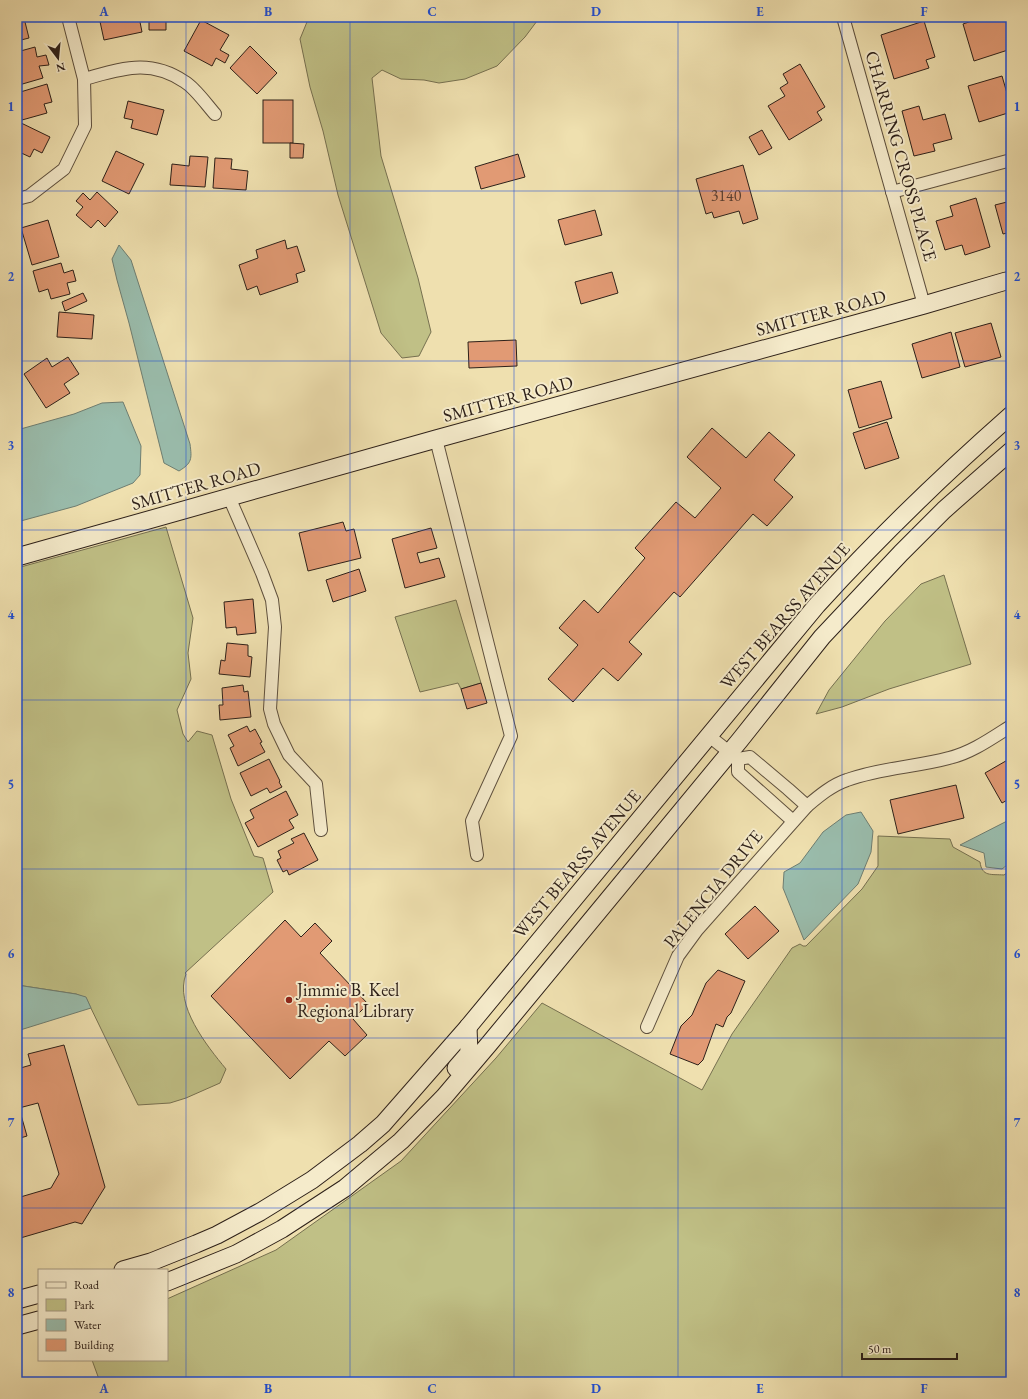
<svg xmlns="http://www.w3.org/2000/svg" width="1028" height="1399" viewBox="0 0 1028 1399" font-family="'EB Garamond',serif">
<rect width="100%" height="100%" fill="#efe0af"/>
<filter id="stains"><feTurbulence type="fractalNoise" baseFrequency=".005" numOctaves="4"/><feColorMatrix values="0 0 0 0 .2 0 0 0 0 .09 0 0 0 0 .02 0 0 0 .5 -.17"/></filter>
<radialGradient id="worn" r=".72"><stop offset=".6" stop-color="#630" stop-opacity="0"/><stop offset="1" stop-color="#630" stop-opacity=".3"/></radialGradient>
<g fill="#c0c086" stroke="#767050">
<polygon points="309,17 540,17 525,37 497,66 465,79 439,83 424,80 401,79 382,70 372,78 381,156 418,278 431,332 419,356 402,358 381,333 338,195 323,131 310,87 300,39"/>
<path d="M166 527 193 618 188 653 191 679 177 710 183 734 188 742 197 731 212 735 231 799 254 856 263 858 273 892 185 973 186 974C174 1005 207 1046 226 1069L220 1083 186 1098 170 1103 138 1105 86 998 76 994 17 985V568Z"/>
<polygon points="944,575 971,664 889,689 842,707 816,714 829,690 885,621 921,584"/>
<polygon points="456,600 481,683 461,689 458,683 420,692 395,617"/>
<path d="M878 836 950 839 953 847 980 862C982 877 991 874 1004 875L1011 870V1382H100L92 1360H167V1299L276 1250 401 1161 496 1058 542 1003 702 1090 732 1034 792 948 800 944 803 946H806L862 889 878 866Z"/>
</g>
<g fill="#9abdad" stroke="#6e7e72">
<path d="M119 245 131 260 190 444C192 459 192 463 179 471L164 463 129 323 117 280 112 259Z"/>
<polygon points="123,402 141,446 140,475 133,483 76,506 17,522 17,430 74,414 102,403"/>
<polygon points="861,812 873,831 871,852 858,884 804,940 783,888 784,872 800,863 823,832 846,815"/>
<polygon points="1011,819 1011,862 1002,869 986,867 984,853 960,845"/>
<polygon points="17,985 76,994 86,997 91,1008 17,1031"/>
</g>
<g fill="#e19a74" stroke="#2d2019">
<polygon points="17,17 28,17 24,18 29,38 17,41"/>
<polygon points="99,17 139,17 142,32 104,40"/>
<polygon points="149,17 183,17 183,21 166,21 166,30 149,30"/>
<polygon points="971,17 1011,17 1011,49 974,61 963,24 972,21"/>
<polygon points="201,20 229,35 220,50 229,55 225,63 216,58 212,66 184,51"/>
<polygon points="924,21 935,57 926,60 929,68 894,79 881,35"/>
<polygon points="250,46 277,73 257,94 230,68"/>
<polygon points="35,47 37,57 46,55 49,65 39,66 43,78 19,85 17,79 17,52"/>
<polygon points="800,64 825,107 817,112 822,120 789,140 768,106 785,96 780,88 788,83 783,74"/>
<polygon points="1002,76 1011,107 1011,112 979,122 968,86"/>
<polygon points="47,84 52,102 44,104 47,113 22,120 17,103 17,93"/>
<rect x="263" y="100" width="30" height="43"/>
<polygon points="128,101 164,110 157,135 131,128 133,120 124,118"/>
<polygon points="919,106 923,120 945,114 952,139 933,144 935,151 914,156 902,111"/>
<polygon points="17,121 50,137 42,153 34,149 30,157 17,151"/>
<polygon points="762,130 772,148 759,155 749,137"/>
<polygon points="290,143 304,144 303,158 290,158"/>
<polygon points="116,151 144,164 129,194 102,181"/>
<polygon points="518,154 525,177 481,189 475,167"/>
<polygon points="190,156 208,157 205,187 170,185 172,164 189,166"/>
<polygon points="215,158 232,159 231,169 248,171 246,190 213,188"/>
<polygon points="743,165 758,219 743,224 739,211 714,218 712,212 706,214 696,179"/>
<polygon points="97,192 118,212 105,227 98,220 91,228 76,215 83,207 76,201 83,193 90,200"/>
<polygon points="976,198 990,247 965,255 962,245 945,250 936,221 953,216 950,206"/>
<polygon points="1011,201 1011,232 1003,234 995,205"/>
<polygon points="595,210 602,235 565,245 558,220"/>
<polygon points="48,220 59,257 32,265 21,228"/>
<polygon points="285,240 287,249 297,246 305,271 296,274 298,282 260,295 257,286 247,290 239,265 258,258 256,250"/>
<polygon points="61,263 64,273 73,270 76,281 67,283 70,294 51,299 48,289 39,292 33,271"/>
<polygon points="612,272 618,293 581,304 575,282"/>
<polygon points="83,293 87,301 65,311 62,302"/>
<polygon points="59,312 94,315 92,339 57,337"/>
<polygon points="991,323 1001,357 965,367 955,333"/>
<polygon points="951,332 960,367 922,378 912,344"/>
<polygon points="516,340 517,366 469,368 468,342"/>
<polygon points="68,357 79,374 64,384 70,393 46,408 24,374 47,358 52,367"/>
<polygon points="881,381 892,418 859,428 848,390"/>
<polygon points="887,422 899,458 865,469 853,433"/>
<polygon points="712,428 746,458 769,432 795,455 774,480 793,497 767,526 753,514 680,597 674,592 629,642 642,654 618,681 603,668 573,702 548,679 578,645 559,628 584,600 598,613 645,558 635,548 676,502 695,518 721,488 687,457"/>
<polygon points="343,522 346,531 354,529 361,558 308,571 299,533"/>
<polygon points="431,528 437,548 417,553 420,563 439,558 445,577 405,588 392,539"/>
<polygon points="359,569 366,591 333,602 326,580"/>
<polygon points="253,599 256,633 237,635 236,627 226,628 224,602"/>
<polygon points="227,643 248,645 248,656 252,657 250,677 219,674 221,660 225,661"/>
<polygon points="481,683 487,703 467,709 461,689"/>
<polygon points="243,685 244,692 248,691 251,717 220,720 219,705 223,705 222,688"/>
<polygon points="247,726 250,732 255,729 262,742 260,743 265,752 238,766 230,748 234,746 228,735"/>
<polygon points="1011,758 1011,798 1002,803 985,773"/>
<polygon points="269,759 280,781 279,782 282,787 270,793 267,788 251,796 240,773"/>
<polygon points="956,785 964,818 898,834 890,800"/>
<polygon points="286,791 298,815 289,820 294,828 258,847 245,823 254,818 250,810"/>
<polygon points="304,833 318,860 289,875 287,870 283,872 277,860 281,858 278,851 294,843 291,839"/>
<polygon points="755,906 779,931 748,959 725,934"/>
<polygon points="285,920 301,937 315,923 332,941 320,953 368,1004 353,1019 367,1035 345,1056 329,1041 290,1079 211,996"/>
<polygon points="718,970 745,981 731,1013 727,1017 723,1027 716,1024 703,1060 698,1065 670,1054 681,1026 692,1015 706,983"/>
<polygon points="64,1045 105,1187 82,1224 75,1222 17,1239 17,1198 51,1188 59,1174 38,1103 19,1108 27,1136 17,1139 17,1069 31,1065 28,1054"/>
</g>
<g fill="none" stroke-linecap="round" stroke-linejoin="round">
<g stroke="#5e503e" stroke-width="14">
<g id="street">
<polyline points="843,17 924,305"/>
<path d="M84 79C122 69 149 58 185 82 195 88 207 105 215 114"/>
<polyline points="892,192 1011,160"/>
<polyline points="17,199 29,196 64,169 85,126 84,79 68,17"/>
<polyline points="436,439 511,736 472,821 477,855"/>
<polyline points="229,497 262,573 272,600 275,627 270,709 274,724 289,755 316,784 321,830"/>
<polyline points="709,736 738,759 750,757 788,789 807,806"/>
<polyline points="738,759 738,772 793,821"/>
<path d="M647 1027 678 956 697 930 807 806C819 796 832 785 847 780 880 768 916 767 949 758 971 753 992 738 1011 726"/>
</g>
</g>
<g stroke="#2d2019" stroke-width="19">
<g id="secondary">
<polyline points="17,557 436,439 924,305 1006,281 1011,281"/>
<polyline points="456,1068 469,1053 468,1027"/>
<path d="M123 1270 151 1262 196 1244 217 1235 260 1212 312 1180 360 1144 383 1124 468 1027 817 605C878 538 943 475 1011 415"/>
<polyline points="167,1282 236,1254 282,1229 345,1188 401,1141 444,1097 489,1044 740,740 822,637 901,553 944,510 1011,451"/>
<polyline points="17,1300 39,1294"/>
<polyline points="17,1326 39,1320"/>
</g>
</g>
<use href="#street" stroke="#f5ebcb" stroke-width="12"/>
<use href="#secondary" stroke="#f5ebcb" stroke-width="17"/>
</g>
<path fill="none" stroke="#1d4ed8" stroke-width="1" stroke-opacity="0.55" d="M186 17V1382M350 17V1382M514 17V1382M678 17V1382M842 17V1382M17 191H1011M17 361H1011M17 530H1011M17 700H1011M17 869H1011M17 1038H1011M17 1208H1011"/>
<circle fill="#8f2418" stroke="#f5ebcb" stroke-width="1.5" cx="289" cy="1000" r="4"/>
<g text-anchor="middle" stroke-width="4" stroke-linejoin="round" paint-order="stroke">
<g font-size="16" fill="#5a3e30">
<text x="726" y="201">3140</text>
</g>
<g font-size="18" fill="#2d2019" stroke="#f5ebcb">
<text transform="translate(901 156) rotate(74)" y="6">CHARRING CROSS PLACE</text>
<text transform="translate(821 313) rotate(-15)" y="6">SMITTER ROAD</text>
<text transform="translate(508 399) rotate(-15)" y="6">SMITTER ROAD</text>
<text transform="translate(196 486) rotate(-16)" y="6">SMITTER ROAD</text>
<text transform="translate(785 616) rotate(-49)" y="6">WEST BEARSS AVENUE</text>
<text transform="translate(577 864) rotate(-50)" y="6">WEST BEARSS AVENUE</text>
<text transform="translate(713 889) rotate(-51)" y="6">PALENCIA DRIVE</text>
</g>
<g font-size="18" fill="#2d2019" stroke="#f5ebcb" text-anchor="start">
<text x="297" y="996">Jimmie B. Keel<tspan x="297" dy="21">Regional Library</tspan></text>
</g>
</g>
<rect width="1028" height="1399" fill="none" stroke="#efe0af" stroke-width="44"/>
<rect x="38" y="1269" width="130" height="92" fill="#f5ebcb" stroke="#a59a84"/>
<rect x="46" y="1282" width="20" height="6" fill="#f5ebcb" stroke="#a59a84"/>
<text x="74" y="1289" font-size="12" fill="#2d2019">Road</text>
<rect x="46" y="1299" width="20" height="12" fill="#c0c086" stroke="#a59a84"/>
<text x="74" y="1309" font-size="12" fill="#2d2019">Park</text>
<rect x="46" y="1319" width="20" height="12" fill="#9abdad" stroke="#a59a84"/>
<text x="74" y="1329" font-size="12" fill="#2d2019">Water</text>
<rect x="46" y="1339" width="20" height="12" fill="#e19a74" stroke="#a59a84"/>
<text x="74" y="1349" font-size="12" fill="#2d2019">Building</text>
<g transform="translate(58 58) rotate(164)" stroke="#f5ebcb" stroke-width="3" paint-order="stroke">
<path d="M0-3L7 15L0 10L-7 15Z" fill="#2d2019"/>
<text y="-6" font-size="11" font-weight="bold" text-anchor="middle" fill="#2d2019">N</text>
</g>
<path d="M862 1353v6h95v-6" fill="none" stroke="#2d2019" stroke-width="2"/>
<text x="868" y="1353" font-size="12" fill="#2d2019" stroke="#f5ebcb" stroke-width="3" paint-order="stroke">50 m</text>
<rect x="22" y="22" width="984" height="1355" fill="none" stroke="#1d4ed8" stroke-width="1.5"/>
<g font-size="13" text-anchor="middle" font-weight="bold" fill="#1d4ed8">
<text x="104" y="16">A</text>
<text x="268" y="16">B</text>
<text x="432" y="16">C</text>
<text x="596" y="16">D</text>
<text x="760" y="16">E</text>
<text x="924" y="16">F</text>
<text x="11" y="111">1</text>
<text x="1017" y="111">1</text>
<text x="11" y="281">2</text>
<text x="1017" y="281">2</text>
<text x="11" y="450">3</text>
<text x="1017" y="450">3</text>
<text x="11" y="619">4</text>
<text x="1017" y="619">4</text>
<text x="11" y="789">5</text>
<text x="1017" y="789">5</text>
<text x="11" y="958">6</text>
<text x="1017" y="958">6</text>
<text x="11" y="1127">7</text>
<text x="1017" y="1127">7</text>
<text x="11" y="1297">8</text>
<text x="1017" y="1297">8</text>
<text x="104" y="1393">A</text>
<text x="268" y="1393">B</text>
<text x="432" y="1393">C</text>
<text x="596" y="1393">D</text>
<text x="760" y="1393">E</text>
<text x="924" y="1393">F</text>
</g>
<rect width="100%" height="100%" filter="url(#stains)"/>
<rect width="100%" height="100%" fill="url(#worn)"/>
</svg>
